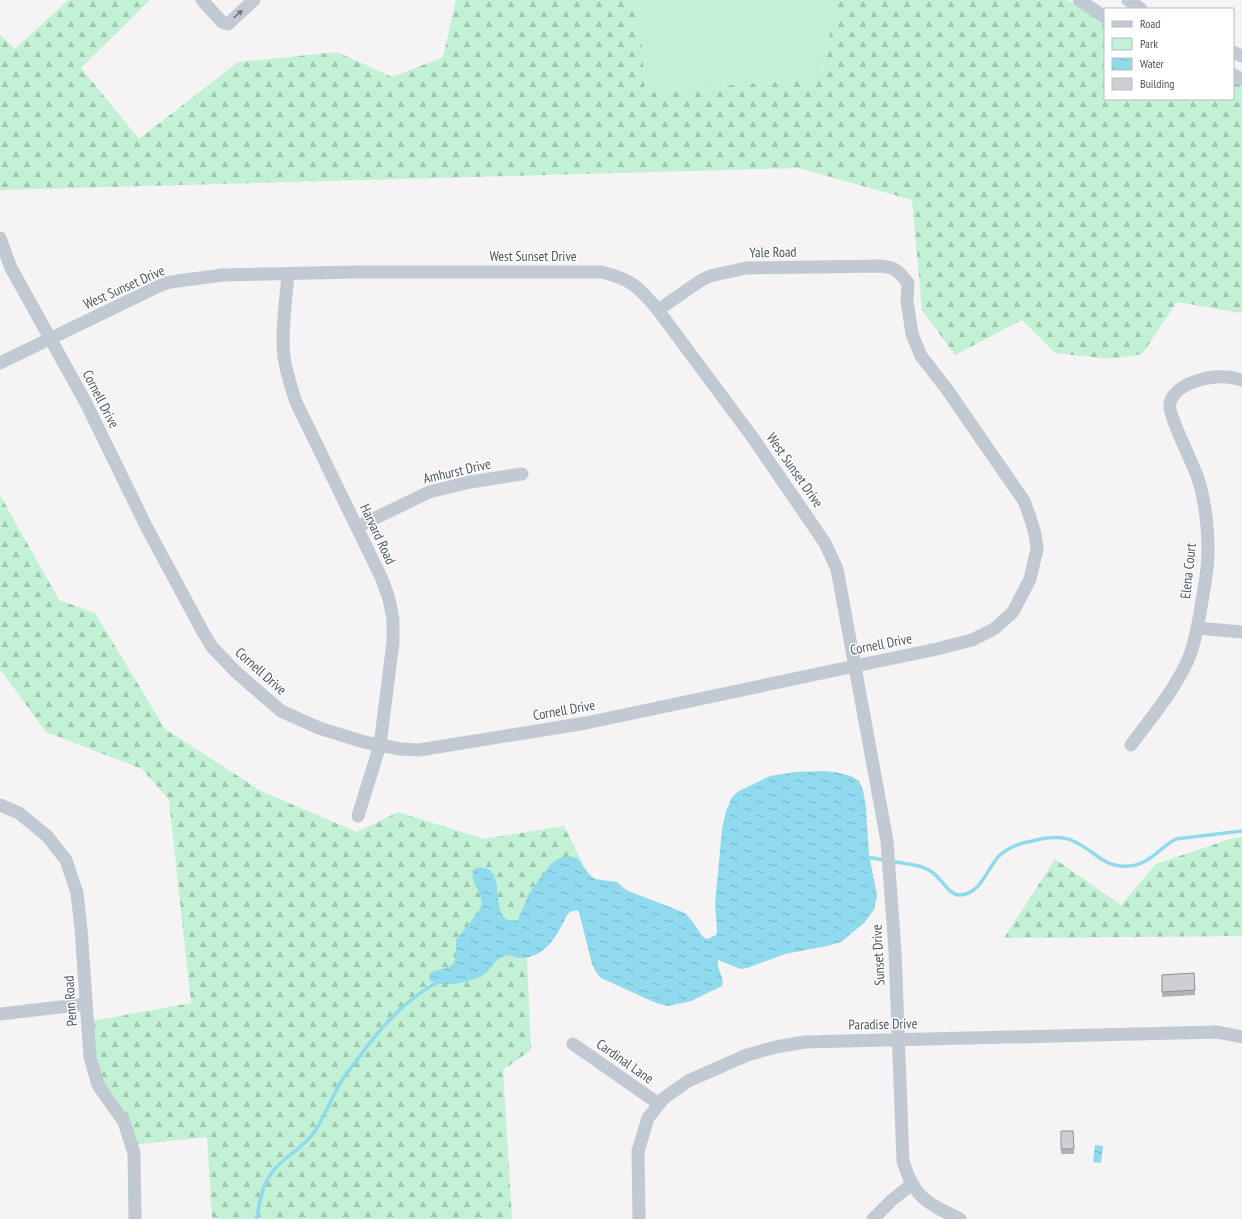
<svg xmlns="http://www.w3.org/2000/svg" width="1242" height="1219" viewBox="0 0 1242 1219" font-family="'PT Sans Narrow',sans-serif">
<defs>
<pattern id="forest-firs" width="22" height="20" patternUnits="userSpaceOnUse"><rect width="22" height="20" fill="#c3f1d5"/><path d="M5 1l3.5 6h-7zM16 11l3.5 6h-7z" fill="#a0c6b0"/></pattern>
<pattern id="water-ripples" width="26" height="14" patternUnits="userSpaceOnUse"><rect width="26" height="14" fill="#90daee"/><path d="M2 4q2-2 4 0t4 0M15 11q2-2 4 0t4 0" fill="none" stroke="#78b4c4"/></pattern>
</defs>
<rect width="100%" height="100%" fill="#f5f3f3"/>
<polygon fill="#c3f1d5" points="639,0 837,0 820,78 645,92"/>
<g fill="url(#forest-firs)">
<polygon points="68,0 150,0 81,68 139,139 238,62 337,52 392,77 443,57 456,0 639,0 645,92 820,78 837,0 1067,0 1105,20 1105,99 1233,99 1233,81 1242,85 1242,311 1240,313 1177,302 1142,354 1110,359 1055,353 1022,320 955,355 922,310 912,200 799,168 0,190 0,35 15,49"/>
<polygon points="0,495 59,600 95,613 165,729 261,791 357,832 398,812 484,839 564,826 583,864 527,958 531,1050 503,1070 512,1219 212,1219 207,1137 132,1145 87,1058 86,1022 191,1003 169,800 142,769 46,732 0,669"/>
<polygon points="1242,837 1242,936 1004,938 1055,859 1121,905 1156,864 1230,839"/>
</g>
<g fill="url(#water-ripples)">
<path d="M822 771 835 772 851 776 859 781 863 790 866 808 869 855 876 890 877 896 874 910 864 923 841 942 827 946 785 954 747 968 741 969 718 960C716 969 725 977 722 986L691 1001 668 1006 656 1003 601 978 596 972 592 964 579 912 577 910 570 912 567 915C557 935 547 957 521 958 515 959 510 953 504 956 496 959 492 967 486 973 475 982 443 988 430 981L429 975 430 973 449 967 454 963 456 955V940L479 911C488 892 469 886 473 870 476 867 481 867 485 868 508 872 486 926 517 920L519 919 529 893 551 864 560 858 570 856 578 859 589 874 595 879 617 882 626 890 685 913 692 921 703 937 707 939 716 935 717 932 715 904 722 830 726 811 732 797 739 791 770 776 795 772Z"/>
<polygon points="1095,1145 1103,1146 1101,1163 1093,1162"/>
</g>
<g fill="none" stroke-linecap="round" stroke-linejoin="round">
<g stroke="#90daee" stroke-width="3.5">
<polyline points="866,857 885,860"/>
<path d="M891 861C904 864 921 864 932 872 941 878 948 894 959 895 981 895 987 868 999 856 1008 847 1020 843 1032 841 1044 838 1061 835 1073 841 1097 851 1105 872 1136 865 1152 861 1162 846 1176 839L1242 831"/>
<path d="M257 1219C260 1195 264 1176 284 1160 295 1151 307 1143 315 1131 323 1119 328 1106 335 1093 340 1081 349 1070 357 1060 380 1028 405 999 440 981"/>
</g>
<g stroke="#c1cad2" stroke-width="13">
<polyline points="202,0 222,22 228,24 254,0"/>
<polyline points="1079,0 1105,17"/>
<polyline points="1128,0 1141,9"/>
<polyline points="1233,52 1242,56"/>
<polyline points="1233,75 1242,79"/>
<path d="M0 238 11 268 86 403 147 528 203 632 212 647 236 672 281 711 319 728 364 742 400 749 419 750 586 723 855 666 937 649 972 640 994 629 1013 612 1030 579 1037 549 1035 534 1030 517 1024 501 946 388 921 356 912 334 907 301 908 283C899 272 897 268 882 266L746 268 710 276 700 281 658 310"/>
<path d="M288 274C286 300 281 331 284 357 286 372 291 387 296 402L382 579 389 599 393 619V642L380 745 358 816"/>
<path d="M0 363 159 286 170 282 223 275 357 272H601C631 279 639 287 658 310L753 438 825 543 837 569 887 841 895 951 903 1161C914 1198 927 1203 960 1219"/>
<polyline points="357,527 429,492 470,482 522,474"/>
<polyline points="1197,628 1242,632"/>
<path d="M1131 745C1151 718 1174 691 1188 660 1195 643 1198 625 1201 607 1203 594 1206 581 1207 568 1210 540 1206 499 1196 473 1191 460 1167 412 1170 403 1176 382 1209 376 1227 377 1232 377 1237 379 1242 380"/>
<polyline points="0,805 19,813 47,836 66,860 77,893 81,929 90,1057 98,1085 124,1122 134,1153 135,1219"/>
<polyline points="0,1014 86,1004"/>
<polyline points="573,1044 659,1104"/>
<polyline points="639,1219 638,1151 648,1118 664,1098 688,1081 747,1055 776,1047 805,1042 1217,1032 1242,1037"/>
<polyline points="873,1219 892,1200 912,1184"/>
</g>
</g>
<g fill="#b0b2b7">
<polygon points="1194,973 1195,995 1162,997 1162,975"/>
<polygon points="1061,1131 1073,1131 1074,1154 1061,1154"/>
</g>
<g fill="#cdcfd5" stroke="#909195">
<polygon points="1194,973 1195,990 1162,992 1162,975"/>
<polygon points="1061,1131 1073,1131 1074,1149 1061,1149"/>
</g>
<defs><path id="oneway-solid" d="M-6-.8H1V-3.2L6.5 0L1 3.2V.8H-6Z"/></defs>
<use fill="#6e7983" href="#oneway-solid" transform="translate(238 14) rotate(-42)"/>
<g text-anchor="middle" stroke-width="3" stroke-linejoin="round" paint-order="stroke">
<g font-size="14" fill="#4a5661" stroke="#fff">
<text transform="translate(773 252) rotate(-1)" y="5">Yale Road</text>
<text x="533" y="261">West Sunset Drive</text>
<text transform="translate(124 287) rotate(-24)" y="5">West Sunset Drive</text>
<text transform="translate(101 399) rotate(63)" y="5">Cornell Drive</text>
<text transform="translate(795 470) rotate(55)" y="5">West Sunset Drive</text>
<text transform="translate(457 471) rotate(-13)" y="5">Amhurst Drive</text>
<text transform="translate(378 534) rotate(65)" y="5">Harvard Road</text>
<text transform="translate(1188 571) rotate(-84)" y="5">Elena Court</text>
<text transform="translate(881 644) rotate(-11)" y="5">Cornell Drive</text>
<text transform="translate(261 671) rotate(42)" y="5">Cornell Drive</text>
<text transform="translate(564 710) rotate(-10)" y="5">Cornell Drive</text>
<text transform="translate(878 955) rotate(-93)" y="5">Sunset Drive</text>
<text transform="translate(70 1001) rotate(-94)" y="5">Penn Road</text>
<text transform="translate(883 1024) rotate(-1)" y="5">Paradise Drive</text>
<text transform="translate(625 1061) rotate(35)" y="5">Cardinal Lane</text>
</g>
</g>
<rect x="1104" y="8" width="130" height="92" fill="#ffffff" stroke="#b7bbc0"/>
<rect x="1112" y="21" width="20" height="6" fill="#c1cad2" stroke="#b7bbc0"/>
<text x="1140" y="28" font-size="12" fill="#4a5661">Road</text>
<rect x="1112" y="38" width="20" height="12" fill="#c3f1d5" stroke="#b7bbc0"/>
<text x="1140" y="48" font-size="12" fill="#4a5661">Park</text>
<rect x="1112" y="58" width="20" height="12" fill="url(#water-ripples)" stroke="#b7bbc0"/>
<text x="1140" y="68" font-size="12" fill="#4a5661">Water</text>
<rect x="1112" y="78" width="20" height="12" fill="#cdcfd5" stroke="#b7bbc0"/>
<text x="1140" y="88" font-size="12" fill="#4a5661">Building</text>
</svg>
